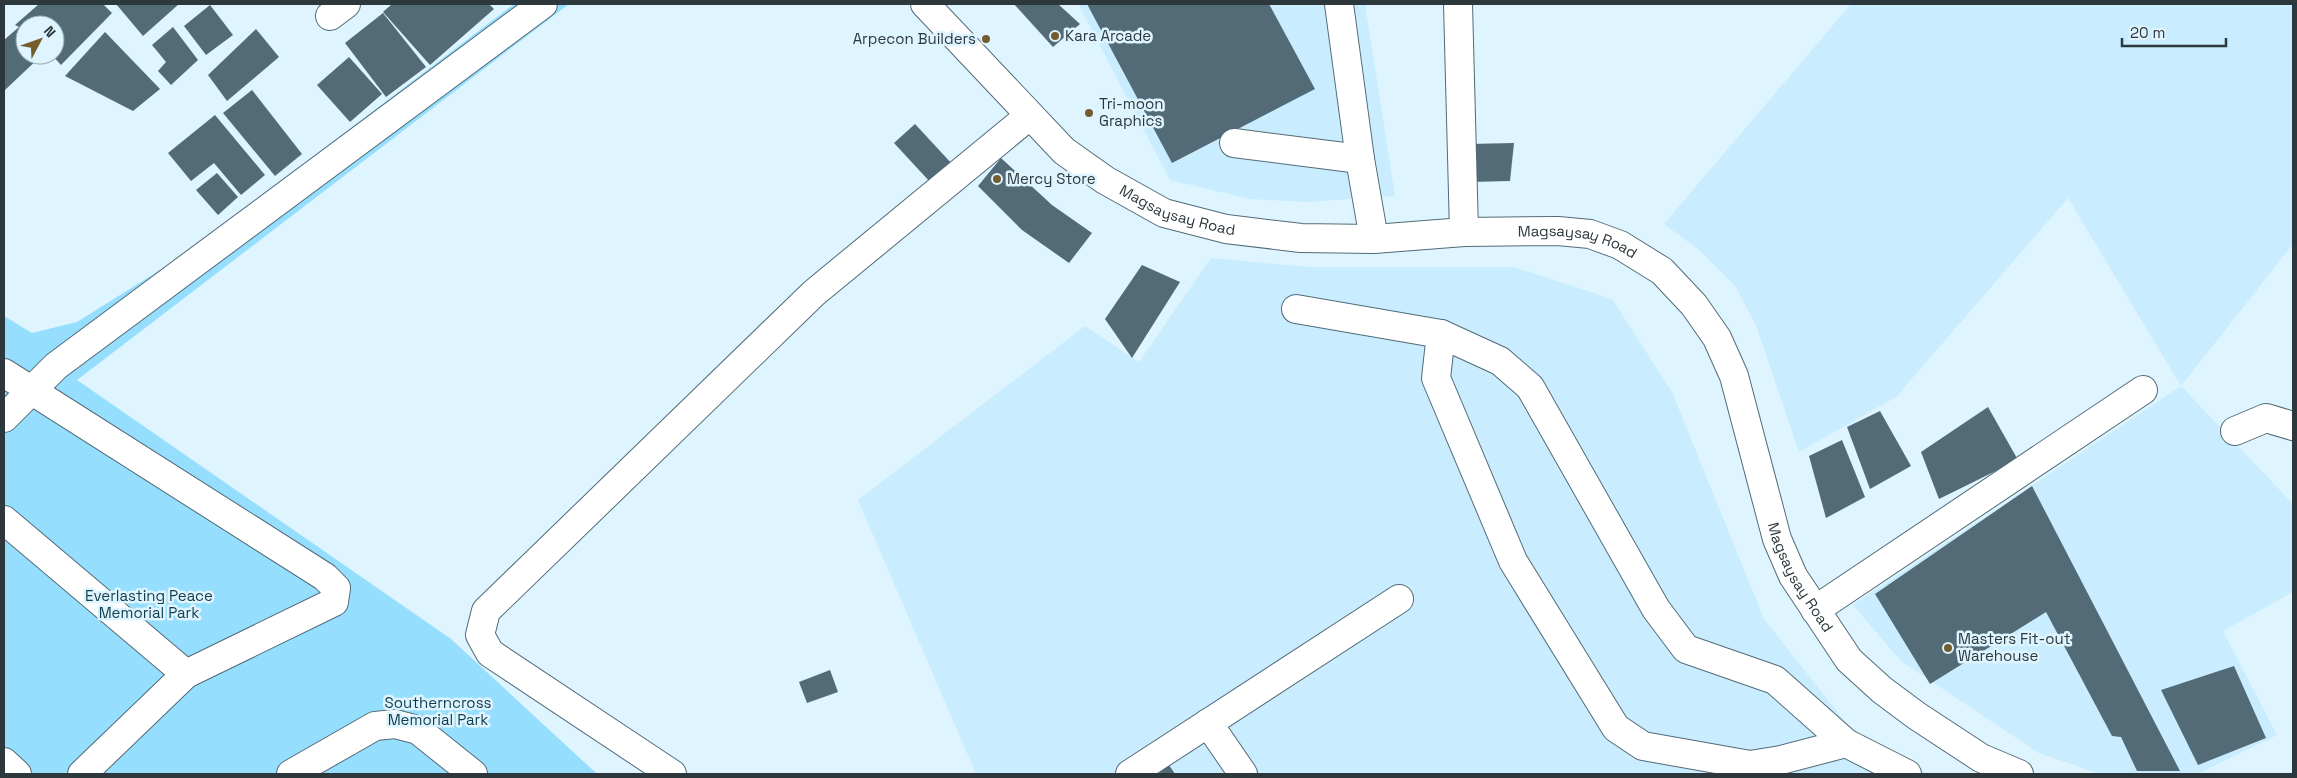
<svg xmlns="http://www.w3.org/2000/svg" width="2297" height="778" viewBox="0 0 2297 778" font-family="'Space Grotesk',sans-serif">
<rect width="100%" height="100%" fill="#def4fe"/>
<g fill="#c9edfe">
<polygon points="1078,4 1365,4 1395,196 1306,202 1250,199 1170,180"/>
<polygon points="1851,4 2293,4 2293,244 2181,386 2293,504 2293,592 2223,631 2277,735 2198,774 2100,774 2039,753 1901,661 1853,605 2181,386 2068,198 1896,397 1799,452 1757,328 1736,287 1699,250 1664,224"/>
<polygon points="1211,258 1308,267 1514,267 1612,299 1672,392 1764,619 1853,732 1927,774 976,774 858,500 1085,326 1139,362"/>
</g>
<polygon fill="#96defe" points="514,4 569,4 77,380 451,639 597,774 4,774 4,316 32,333 77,322 184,255"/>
<g fill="#526b76">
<polygon points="39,4 103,4 112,13 61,65 52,55 55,55 55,25 25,25 25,55 42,55 5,90 4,88 4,40 19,27 15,25"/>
<polygon points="116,4 179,4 143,36"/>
<polygon points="392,4 489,4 494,9 430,65 383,12"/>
<polygon points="1014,4 1058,4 1080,24 1053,47"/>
<polygon points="1087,4 1269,4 1315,89 1172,163"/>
<polygon points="210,5 233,35 206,55 184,26"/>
<polygon points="383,13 426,67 386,97 345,43"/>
<polygon points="173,27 198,60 171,85 158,71 166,62 152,45"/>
<polygon points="256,29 279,57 227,101 208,75"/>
<polygon points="105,32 160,89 133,111 65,76"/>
<polygon points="349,57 382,94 350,122 317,85"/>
<polygon points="252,90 302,154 275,176 223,113"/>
<polygon points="215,115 265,175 241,195 214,163 191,181 168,153"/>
<polygon points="915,124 953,165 931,183 894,143"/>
<polygon points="1514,143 1510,181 1469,182 1469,144"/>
<polygon points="1001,158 1052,205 1092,233 1069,263 1022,230 978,186"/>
<polygon points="217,173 238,197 218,215 196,190"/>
<polygon points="1142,265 1180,282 1132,358 1105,319"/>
<polygon points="1988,407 2018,460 1939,499 1921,452"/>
<polygon points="1880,411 1911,466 1870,489 1847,427"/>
<polygon points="1842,440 1865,497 1826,518 1809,456"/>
<polygon points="2032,486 2180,771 2137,771 2121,737 2112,736 2046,612 1930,684 1875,594"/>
<polygon points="2234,666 2266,738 2198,765 2161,690"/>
<polygon points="830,670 838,692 807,703 799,682"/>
<polygon points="1169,765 1175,774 1158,774"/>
</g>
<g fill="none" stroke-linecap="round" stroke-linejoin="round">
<g stroke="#526b77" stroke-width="30">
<g id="minor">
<polyline points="1339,4 1360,159 1374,239"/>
<polyline points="1458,4 1464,232"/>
<polyline points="330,16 346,4"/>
<polyline points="1234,143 1360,159"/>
<polyline points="1296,309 1441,334 1500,361 1530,387 1656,609 1686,649 1775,680 1846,743 1907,774"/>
<polyline points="1441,334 1436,378 1513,561 1616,728 1643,746 1750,765 1781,760 1846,743"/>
<polyline points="4,373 325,577 336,588 334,602 186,674 4,520"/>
<polyline points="4,418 56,366 543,4"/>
<polyline points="2235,431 2266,418 2293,426"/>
<polyline points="1815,610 2143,390"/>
<polyline points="1208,723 1243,774"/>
<polyline points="4,762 17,774"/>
<polyline points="82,774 186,674"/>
<polyline points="291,774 375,726 395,724 418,730 473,774"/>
<polyline points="672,774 490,653 480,635 486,611 814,293 1029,116"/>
<polyline points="1130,774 1399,599"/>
</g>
</g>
<g stroke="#526b77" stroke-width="30">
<g id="major">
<path id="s1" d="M925 4 1064 151 1105 180 1164 213 1226 229 1301 238 1374 239 1464 232 1558 231 1590 234 1620 245 1662 271 1694 305 1717 338 1734 376 1777 539 1793 576 1849 660 1882 690 1917 716 1981 758 2019 774"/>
</g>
</g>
<use href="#minor" stroke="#fff" stroke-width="28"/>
<use href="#major" stroke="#fff" stroke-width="28"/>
</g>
<g fill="#745c2d" stroke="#def4fe" stroke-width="2">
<circle cx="1055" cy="36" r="5"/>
<circle cx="986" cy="39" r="5"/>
<circle cx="1089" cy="113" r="5"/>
<circle cx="997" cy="179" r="5"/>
<circle cx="1948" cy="648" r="5"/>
</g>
<g text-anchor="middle" stroke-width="5" stroke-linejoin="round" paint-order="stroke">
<g font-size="15" fill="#2d383d" stroke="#def4fe" text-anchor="start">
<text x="1065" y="41">Kara Arcade</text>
<text x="976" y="44" text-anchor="end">Arpecon Builders</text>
<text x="1099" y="109">Tri-moon<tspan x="1099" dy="17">Graphics</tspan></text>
<text x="1007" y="184">Mercy Store</text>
<text x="1958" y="644">Masters Fit-out<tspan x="1958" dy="17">Warehouse</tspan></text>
</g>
<g font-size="15" fill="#2d383d" stroke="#def4fe">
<text dy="5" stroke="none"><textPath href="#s1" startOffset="332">Magsaysay Road</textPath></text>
<text dy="5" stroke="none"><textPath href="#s1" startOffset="738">Magsaysay Road</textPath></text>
<text dy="5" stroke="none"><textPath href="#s1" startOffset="1172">Magsaysay Road</textPath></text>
</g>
<g font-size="15" fill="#123d4d" stroke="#def4fe">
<text x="149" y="601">Everlasting Peace<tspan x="149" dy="17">Memorial Park</tspan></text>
<text x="438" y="708">Southerncross<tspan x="438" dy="17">Memorial Park</tspan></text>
</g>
</g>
<rect width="2297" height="778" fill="none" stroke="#2d383d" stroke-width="10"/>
<g transform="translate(40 40) rotate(49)"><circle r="24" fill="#def4fe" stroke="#97a9b1"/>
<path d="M0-4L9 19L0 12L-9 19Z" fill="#745c2d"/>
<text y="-8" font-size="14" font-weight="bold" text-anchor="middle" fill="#2d383d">N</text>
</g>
<path d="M2122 38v8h104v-8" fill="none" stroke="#2d383d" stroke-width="2.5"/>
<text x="2130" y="38" font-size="15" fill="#2d383d" stroke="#def4fe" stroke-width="4" paint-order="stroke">20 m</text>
</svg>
